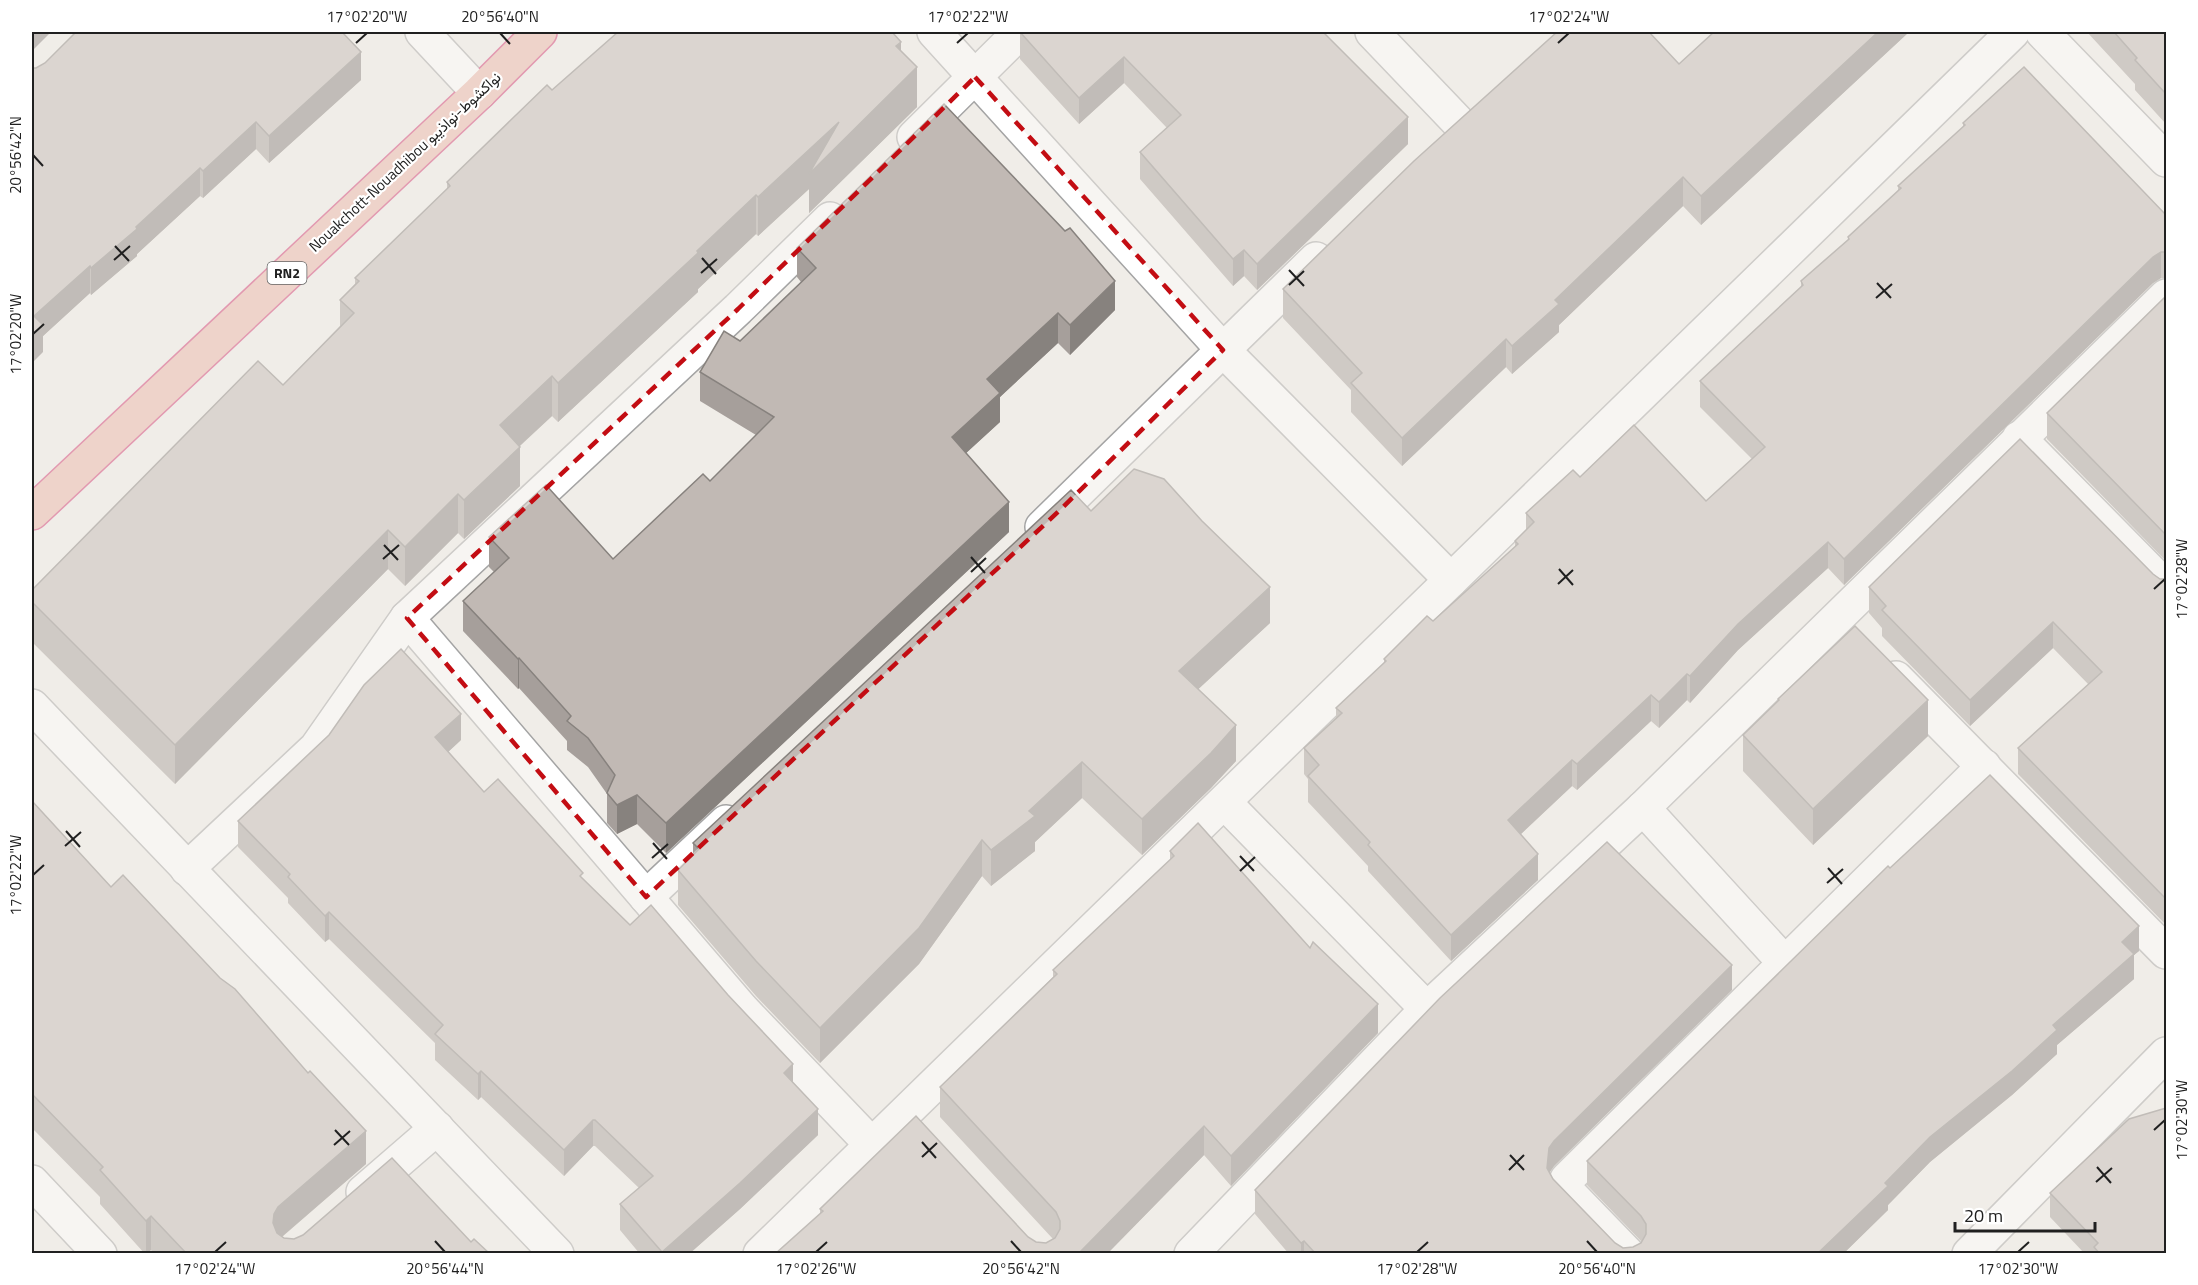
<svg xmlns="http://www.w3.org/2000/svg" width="2198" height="1285" viewBox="0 0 2198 1285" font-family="'Titillium Web',Vazirmatn,sans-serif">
<rect width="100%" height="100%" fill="#f0ede8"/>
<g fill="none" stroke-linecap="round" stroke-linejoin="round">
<g stroke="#a4a4a4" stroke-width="36">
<g id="minor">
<polyline points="422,32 479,93"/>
<polyline points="934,32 1223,350 1451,580"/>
<polyline points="1372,32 1459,123"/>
<polyline points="2042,32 2166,160"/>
<polyline points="914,137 1020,32"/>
<polyline points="2019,438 2166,587"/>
<polyline points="1042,527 1316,259"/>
<polyline points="407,618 742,1009 871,1144"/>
<polyline points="1896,678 2166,952"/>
<polyline points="32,706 557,1254"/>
<polyline points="1224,802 1427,1009"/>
<polyline points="1643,808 1785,963"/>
<polyline points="187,869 316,748 407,618 738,309 830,219"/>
<polyline points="646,897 726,822"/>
<polyline points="32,1182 100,1254"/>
<polyline points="363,1192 437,1128"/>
<polyline points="760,1254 2013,32"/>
<polyline points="1191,1254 1427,1009 1643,808 2166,296"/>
<polyline points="1628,1254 1566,1190 1568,1186 1567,1179 1984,766"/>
</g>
</g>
<g stroke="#a4a4a4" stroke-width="36">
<polyline id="tertiary" points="1969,1254 2166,1054"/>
</g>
<g stroke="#d0336e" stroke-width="36">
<polyline id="trunk" points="32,513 479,93 540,32"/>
</g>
<use href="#minor" stroke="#fff" stroke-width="33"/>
<use href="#tertiary" stroke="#fff" stroke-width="33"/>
<use href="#trunk" stroke="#ecb3a6" stroke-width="33"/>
</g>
<g fill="#a69f9b">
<polygon points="1020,32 1323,32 1408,144 1257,290 1244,276 1233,286 1140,179 1140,152 1167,128 1124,83 1079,124 1020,59"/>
<polygon points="1714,32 1909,32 1701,225 1683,206 1559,325 1559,332 1512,374 1506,367 1402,466 1351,412 1351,390 1283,318 1283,289 1679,64"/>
<polygon points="2087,32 2166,32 2166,124 2135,90 2135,84"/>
<polygon points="901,51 917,107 809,213 809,189 758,236 756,234 698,289 698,292 558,422 552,416 520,446 520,486 464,539 458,533 405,586 388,569 175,784 32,642 32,590 283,385 340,326 340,300 355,284 355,278 447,190 447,182 552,90"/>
<polygon points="32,68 361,80 269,163 256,149 203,198 200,196 137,254 137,256 91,295 90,293 43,336 43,352"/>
<polygon points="1963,123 2166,215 2166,278 2161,278 2153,283 1844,585 1828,568 1738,650 1690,703 1687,700 1659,728 1651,721 1577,790 1572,786 1521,834 1538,880 1451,961 1368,871 1368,866 1308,802 1308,779 1304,774 1304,748 1336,718 1336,708 1384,663 1384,659 1433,621 1515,548 1515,541 1526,530 1526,513 1580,477 1706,501 1752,459 1700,407 1700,381 1801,287 1801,281 1848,240 1848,237 1898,191 1898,186 1963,127"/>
<polygon points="797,248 1115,310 1070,355 1058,343 1000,397 1000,422 966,453 1009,532 666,853 637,824 617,834 607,823 607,794 588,767 567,750 567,741 519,688 518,689 463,631 463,601 494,572 489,567 489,537 613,559 710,481 756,435 700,401 700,372 740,341 801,282 797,277"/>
<polygon points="2166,296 2166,561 2047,439 2047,413"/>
<polygon points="1091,511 1270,623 1198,689 1236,761 1211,788 1142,855 1082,798 1035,842 1035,851 991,886 982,876 919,964 820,1063 756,996 678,905 678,870 693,855 693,843"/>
<polygon points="2153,574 2160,579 2166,579 2166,925 2018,774 2018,748 2089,685 2053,648 1970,726 1882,636 1882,628 1869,613 1869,587"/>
<polygon points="1778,699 1928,736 1813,845 1743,771 1743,735 1778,701"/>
<polygon points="461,740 448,752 484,792 583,879 793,1083 818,1135 740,1209 689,1254 640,1254 620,1230 620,1204 639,1188 595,1146 593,1146 564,1176 481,1097 478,1100 435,1060 435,1043 329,939 325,942 288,903 288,898 238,847 238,821"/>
<polygon points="32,801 366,1164 282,1237 284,1238 294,1239 471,1242 490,1254 154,1254 151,1250 145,1254 100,1204 100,1197 32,1128"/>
<polygon points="1170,851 1378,1033 1231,1186 1204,1155 1107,1254 820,1213 820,1209 1036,1242 1046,1243 1053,1239 940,1117 940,1087 1053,977 1053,970 1170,860"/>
<polygon points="1890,868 2139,951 2134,955 2134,979 2057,1045 2057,1054 2012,1095 1930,1162 1888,1205 1888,1210 1843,1254 1289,1254 1255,1214 1255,1190 1732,990 1554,1166 1550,1172 1553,1179 1615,1243 1623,1248 1633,1247 1642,1242 1641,1241 1587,1185 1587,1161"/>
<polygon points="2050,1193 2166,1254 2085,1254 2050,1217"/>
</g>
<g fill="#87827e">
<polygon points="32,32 51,32 32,51"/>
<polygon points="1878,32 1909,32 1701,225 1701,196"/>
<polygon points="901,42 901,81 896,46"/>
<polygon points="361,52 361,80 269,163 269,136"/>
<polygon points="1124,57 1124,83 1079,124 1079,98"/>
<polygon points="917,67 917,107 809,213 809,189 758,236 758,197 839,122"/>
<polygon points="1408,117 1408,144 1257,290 1257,264"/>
<polygon points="256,122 256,149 203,198 203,171"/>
<polygon points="200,168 200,196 137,254 137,256 91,295 91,268"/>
<polygon points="1683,177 1683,206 1559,325 1559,332 1512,374 1512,346 1555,300"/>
<polygon points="756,195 756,234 698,289 698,292 558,422 558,383"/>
<polygon points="1244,250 1244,276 1233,286 1233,259"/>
<polygon points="2161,252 2161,278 2153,283 1844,585 1844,559 2153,257"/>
<polygon points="90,266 90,293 43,336 43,352 32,363 32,335 34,316"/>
<polygon points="1115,281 1115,310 1070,355 1070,325"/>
<polygon points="1058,313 1058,343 1000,397 1000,422 952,466 952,437 987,379"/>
<polygon points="1506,339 1506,367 1402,466 1402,438"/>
<polygon points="552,376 552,416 500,464 500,425"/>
<polygon points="520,447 520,486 464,539 464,500"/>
<polygon points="458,494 458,533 405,586 405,547"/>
<polygon points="1009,502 1009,532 666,853 666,823"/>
<polygon points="388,530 388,569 175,784 175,745"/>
<polygon points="1828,542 1828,568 1738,650 1690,703 1690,676 1738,624"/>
<polygon points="1270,587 1270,623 1179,707 1179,671"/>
<polygon points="2053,622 2053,648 1970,726 1970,700"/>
<polygon points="519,658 519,688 518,689 518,659"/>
<polygon points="1687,674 1687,700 1659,728 1659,702"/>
<polygon points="1651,695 1651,721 1577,790 1577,764"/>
<polygon points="1928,700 1928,736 1813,845 1813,809"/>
<polygon points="461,714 461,740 435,764 435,737"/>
<polygon points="1236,725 1236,761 1211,788 1142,855 1142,819"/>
<polygon points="1572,760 1572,786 1508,846 1508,820"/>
<polygon points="1082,762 1082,798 1035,842 1035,851 991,886 991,850 1029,811"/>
<polygon points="637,795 637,824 617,834 617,805"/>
<polygon points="982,840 982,876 919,964 820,1063 820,1028"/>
<polygon points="1538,854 1538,880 1451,961 1451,935"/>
<polygon points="329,912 329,939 325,942 325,916"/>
<polygon points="2139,926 2139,951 2134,955 2134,979 2057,1045 2057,1054 2012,1095 1930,1162 1888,1205 1888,1210 1843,1254 1817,1254 1930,1137 2053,1025 2122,942"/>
<polygon points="1732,965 1732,990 1554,1166 1549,1173 1547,1168 1549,1148 1554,1141"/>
<polygon points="1378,1004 1378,1033 1231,1186 1231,1156"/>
<polygon points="793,1064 793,1090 784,1073"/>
<polygon points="481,1071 481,1097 478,1100 478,1074"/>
<polygon points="818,1109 818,1135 740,1209 689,1254 662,1254 662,1252"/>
<polygon points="593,1120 593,1146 564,1176 564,1150"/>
<polygon points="1204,1126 1204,1155 1107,1254 1078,1254"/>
<polygon points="366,1131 366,1164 278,1240 273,1223 274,1214 278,1207"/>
<polygon points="151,1216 151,1250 146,1254 146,1221"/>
<polygon points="1304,1241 1304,1254 1301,1254 1301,1243"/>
</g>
<g fill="#c1b9b4" stroke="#87827e" stroke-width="1.5">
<polygon points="76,32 342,32 361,52 269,136 256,122 203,171 200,168 136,227 137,229 91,268 90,266 34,316 43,325 32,335 32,68 36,68 45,63"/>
<polygon points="618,32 892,32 901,42 896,46 917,67 809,174 839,122 758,197 756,195 697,251 698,253 558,383 552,376 500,425 520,447 464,500 458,494 405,547 388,530 175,745 32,602 32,590 258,361 283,385 354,313 340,300 359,281 355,278 450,186 447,182 547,85 552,90"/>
<polygon points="1020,32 1323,32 1408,117 1257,264 1244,250 1233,259 1140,152 1181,115 1124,57 1079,98"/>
<polygon points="1557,32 1649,32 1679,64 1714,32 1878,32 1701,196 1683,177 1555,300 1559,304 1512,346 1506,339 1402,438 1351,383 1362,373 1283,289 1414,161"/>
<polygon points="2114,32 2166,32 2166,94 2135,60 2137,58"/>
<polygon points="2024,67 2166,215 2166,252 2161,252 2153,257 1844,559 1828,542 1738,624 1690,676 1687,674 1659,702 1651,695 1577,764 1572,760 1508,820 1538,854 1451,935 1368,845 1370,842 1308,776 1319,765 1304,748 1342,713 1336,708 1386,661 1384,659 1427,616 1433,621 1518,544 1515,541 1534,522 1526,513 1573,470 1580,477 1634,425 1706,501 1765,447 1700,381 1803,285 1801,281 1849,239 1848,237 1901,188 1898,186 1965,125 1963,123"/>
<polygon points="944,104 1065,231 1070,228 1115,281 1070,325 1058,313 987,379 1000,393 952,437 1009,502 666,823 637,795 617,805 607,793 615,775 588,738 567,721 571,716 519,658 518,659 463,601 509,558 489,537 546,485 613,559 703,474 710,481 774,417 700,372 724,331 740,341 816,268 797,248"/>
<polygon points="2166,296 2166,535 2047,413"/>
<polygon points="2020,439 2153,574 2160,579 2166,579 2166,899 2018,748 2102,672 2053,622 1970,700 1882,610 1886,606 1869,587"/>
<polygon points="1134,469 1164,479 1202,521 1270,587 1179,671 1236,725 1211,753 1142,819 1082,762 1029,811 1035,816 991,850 982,840 919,928 820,1028 756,961 678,870 699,849 693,843 1071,490 1091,511"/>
<polygon points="1855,626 1928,700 1813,809 1743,735 1779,700 1778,699"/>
<polygon points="401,649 461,714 435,737 484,792 498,779 583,873 580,876 630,925 651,905 728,995 793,1064 784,1073 818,1109 740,1183 662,1252 620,1204 653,1176 595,1120 593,1120 564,1150 481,1071 478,1074 435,1034 443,1025 329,912 325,916 288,877 290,874 238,821 329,735 364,685"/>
<polygon points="1990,775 2139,926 2122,942 2134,954 2053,1025 2057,1030 2012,1071 1930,1137 1885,1183 1888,1186 1817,1254 1316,1254 1304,1241 1301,1243 1255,1190 1440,998 1607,842 1732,965 1554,1141 1549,1148 1547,1168 1553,1179 1615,1243 1623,1248 1633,1247 1641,1243 1646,1234 1646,1224 1641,1216 1587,1161 1888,866 1890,868"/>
<polygon points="32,801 111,887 123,875 220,978 235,989 308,1073 310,1071 366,1131 278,1207 274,1214 273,1223 277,1233 284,1238 294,1239 303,1235 392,1158 471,1242 474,1239 490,1254 187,1254 151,1216 146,1221 100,1170 103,1167 32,1094"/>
<polygon points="1198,823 1310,948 1313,942 1378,1004 1231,1156 1204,1126 1078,1254 775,1254 823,1211 820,1209 916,1116 1028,1237 1036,1242 1046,1243 1055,1238 1060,1229 1060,1221 1056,1212 940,1087 1057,974 1053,970 1174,856 1170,851"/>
<polygon points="2166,1108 2166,1254 2100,1254 2094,1247 2098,1243 2050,1193 2129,1119"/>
</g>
<path d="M0 0H2198V1285H0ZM975 77 1223 350 1060 510 646 897 407 618 738 309Z" fill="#f0ede8" fill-opacity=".55" fill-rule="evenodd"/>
<path fill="none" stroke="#c30d13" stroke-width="4.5" stroke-dasharray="12 8" stroke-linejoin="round" d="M975 77 1223 350 1060 510 646 897 407 618 738 309Z"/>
<path fill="none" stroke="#202020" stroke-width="2" d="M500 33 510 44M356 43 367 33M957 43 968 33M1558 43 1569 33M33 155 43 166M115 246 129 261M702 258 716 274M114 260 130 246M1289 270 1304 286M701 273 717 259M1877 283 1891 298M1289 285 1304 271M1876 298 1892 284M33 334 44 324M384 545 398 560M971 557 985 573M383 559 399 545M1559 569 1573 585M971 572 986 558M1558 584 1573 570M2154 589 2165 579M66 831 80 847M653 843 667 859M65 846 81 832M1240 856 1254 871M652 858 668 844M1828 868 1842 884M1240 871 1255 857M33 875 44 865M1827 883 1843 869M335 1130 349 1145M2154 1130 2165 1120M922 1142 936 1158M334 1145 350 1131M1510 1155 1524 1170M922 1157 937 1143M2097 1167 2111 1183M1509 1170 1524 1155M2096 1182 2112 1168M435 1241 445 1252M1011 1241 1021 1252M1587 1241 1597 1252M215 1252 226 1242M816 1252 827 1242M1417 1252 1428 1242M2018 1252 2029 1242"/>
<g text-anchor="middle" stroke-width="4.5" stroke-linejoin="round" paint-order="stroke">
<rect fill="#fff" stroke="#636363" stroke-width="1.5" x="267.5" y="262" width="39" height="22" rx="4.5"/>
<g font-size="14" font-weight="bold" fill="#202020">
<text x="287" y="278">RN2</text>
</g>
<g font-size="15" fill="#202020" stroke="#fff">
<text transform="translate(405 162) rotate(-43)" y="5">Nouakchott-Nouadhibou نواكشوط-نواذيبو</text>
</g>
</g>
<rect width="2198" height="1285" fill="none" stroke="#ffffff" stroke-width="66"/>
<path d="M1955 1222v9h140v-9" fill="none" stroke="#202020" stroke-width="3"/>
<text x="1964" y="1222" font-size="18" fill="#202020" stroke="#ffffff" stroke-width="4.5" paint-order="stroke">20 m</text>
<rect x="33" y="33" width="2132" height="1219" fill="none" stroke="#202020" stroke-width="2"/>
<g font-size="15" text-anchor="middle" fill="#202020">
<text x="367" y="22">17°02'20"W</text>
<text x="500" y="22">20°56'40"N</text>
<text x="968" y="22">17°02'22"W</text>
<text x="1569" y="22">17°02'24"W</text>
<text transform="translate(16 155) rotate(-90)" y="5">20°56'42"N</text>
<text transform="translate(16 334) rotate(-90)" y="5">17°02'20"W</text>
<text transform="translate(2182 579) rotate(-90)" y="5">17°02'28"W</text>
<text transform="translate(16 875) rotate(-90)" y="5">17°02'22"W</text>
<text transform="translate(2182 1120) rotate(-90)" y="5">17°02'30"W</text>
<text x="215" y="1274">17°02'24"W</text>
<text x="445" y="1274">20°56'44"N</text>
<text x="816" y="1274">17°02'26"W</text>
<text x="1021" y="1274">20°56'42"N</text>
<text x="1417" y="1274">17°02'28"W</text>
<text x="1597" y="1274">20°56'40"N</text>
<text x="2018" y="1274">17°02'30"W</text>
</g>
</svg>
